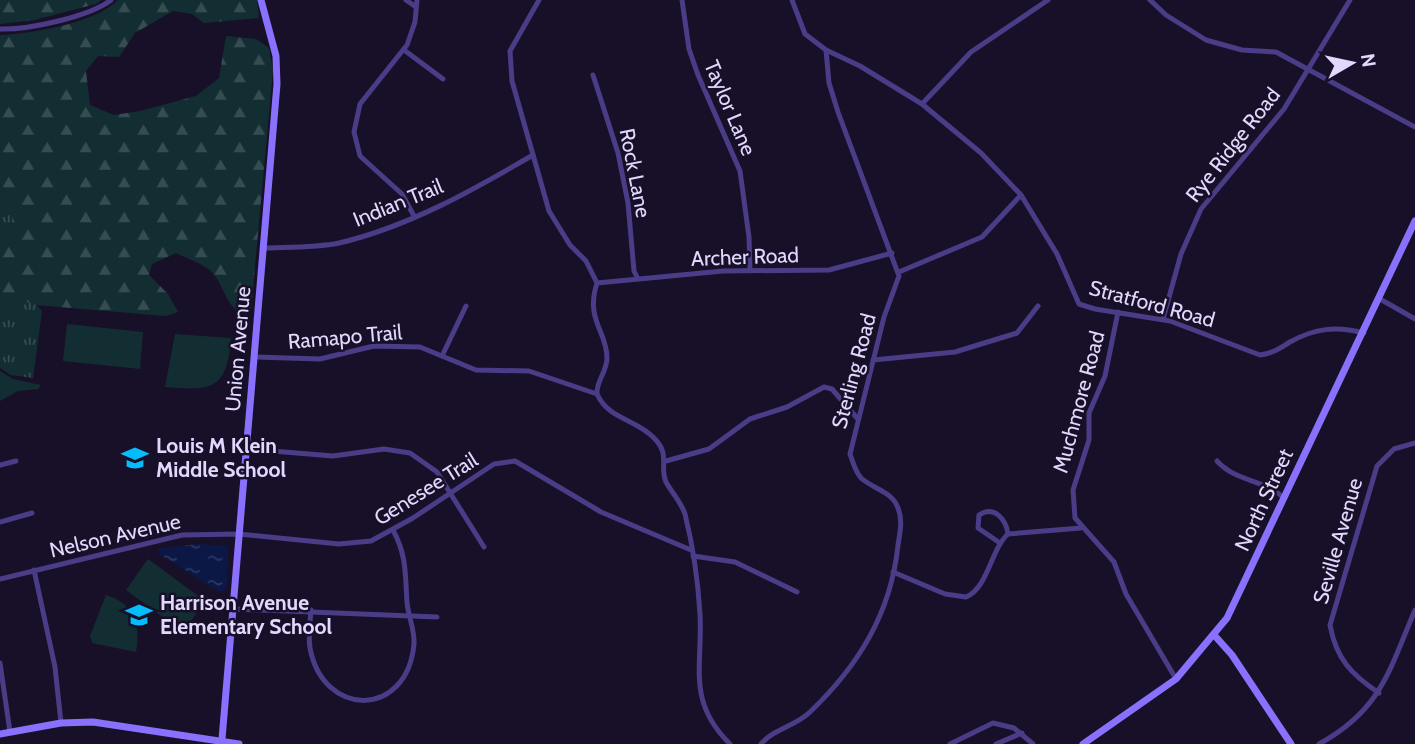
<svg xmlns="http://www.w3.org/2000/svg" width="1415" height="744" viewBox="0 0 1415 744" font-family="Cabin,sans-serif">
<defs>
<pattern id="forest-firs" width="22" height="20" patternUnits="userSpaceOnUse" patternTransform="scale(1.75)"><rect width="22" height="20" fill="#132e32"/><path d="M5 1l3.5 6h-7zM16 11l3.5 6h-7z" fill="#354c51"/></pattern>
<pattern id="park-tufts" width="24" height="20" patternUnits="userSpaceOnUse" patternTransform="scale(1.75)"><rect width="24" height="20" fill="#132e32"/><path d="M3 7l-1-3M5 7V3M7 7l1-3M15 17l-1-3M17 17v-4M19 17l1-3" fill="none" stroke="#354c51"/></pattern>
<pattern id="water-ripples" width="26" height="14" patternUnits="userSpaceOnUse" patternTransform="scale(1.75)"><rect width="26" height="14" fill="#0b1846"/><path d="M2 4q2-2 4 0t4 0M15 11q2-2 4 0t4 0" fill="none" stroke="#2e3962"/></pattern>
</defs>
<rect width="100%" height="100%" fill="#181028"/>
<g fill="#132e32">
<polygon points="67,324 143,332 140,369 63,361"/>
<path d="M175 334 231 338C227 390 212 391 165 387Z"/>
<polygon points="0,371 13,379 41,385 38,389 18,391 0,401"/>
<polygon points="148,559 205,601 183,632 126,590"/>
<path d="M106 595C134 603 141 626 136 652L92 643 90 636Z"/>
</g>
<g fill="url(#forest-firs)">
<polygon points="0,0 101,0 96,4 34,20 0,24"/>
<path d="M118 0H257L259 18 204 23 192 14 173 11 135 33 119 57 98 56 86 71 90 105 114 115 140 111 196 96 219 78 226 36 256 39 269 48 273 70 251 310 246 315C223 308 225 280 207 268 198 262 186 258 176 253L152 264 149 275 168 294 178 312 166 316 0 302V35C31 34 96 23 118 0Z"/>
</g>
<g fill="url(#park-tufts)">
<polygon points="0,185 12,194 12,236 0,248"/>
<polygon points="0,299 34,303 42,311 33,378 11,375 0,368"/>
</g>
<polygon fill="url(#water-ripples)" points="197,544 228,546 227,588 221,593 159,554 158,549"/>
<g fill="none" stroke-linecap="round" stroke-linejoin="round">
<g stroke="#4a3c86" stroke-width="5">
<polyline points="406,0 416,7"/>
<path d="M539 0 510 51 512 81 549 211 570 245 586 261 597 283C585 320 607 331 607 358 607 372 596 381 597 394 609 420 635 418 654 438 671 455 659 466 666 482 672 493 681 502 685 514 693 546 698 581 700 614 703 665 686 701 730 744"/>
<polyline points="682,0 689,49 698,75 740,171 749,237 750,270"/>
<polyline points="1150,0 1166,15 1206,40 1242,50 1276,52 1415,127"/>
<path d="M0 29C27 30 89 17 111 0"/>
<polyline points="404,50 443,79"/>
<path d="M826 50 860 66 922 104 981 153 1021 195 1057 254 1079 304 1095 309 1170 321 1260 355C1272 354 1280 348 1290 342 1315 328 1336 326 1364 333"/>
<polyline points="593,75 618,153 628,203 634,271 638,279"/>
<polyline points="922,104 971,52 1048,0"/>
<polyline points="414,216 402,194 360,156 354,132 360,104 407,45 415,22 417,0"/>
<path d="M264 248C289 247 315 248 339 243 408 227 473 190 533 155"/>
<polyline points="899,272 982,237 1021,195"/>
<polyline points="597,283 723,271 829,270 892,253"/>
<polyline points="1380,299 1415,319"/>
<polyline points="1118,312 1105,376 1089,413 1089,440 1073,490 1075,518 1114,562 1126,594 1176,679"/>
<polyline points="1163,319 1181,254 1201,209 1284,109 1350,0"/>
<polyline points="442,356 466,306"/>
<polyline points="255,357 320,359 374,346 420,347 476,370 529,371 597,394"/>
<polyline points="873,360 955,352 1017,333 1038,306"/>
<polyline points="247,449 333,456 384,449 410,453 437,472 484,547"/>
<polyline points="666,461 709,449 750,419 787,407 824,387 832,389 857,418"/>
<path d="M1217 461C1236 482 1264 479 1284 498"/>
<polyline points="0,465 16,461"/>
<polyline points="0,522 32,513"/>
<path d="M1000 543 978 528 979 515C994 505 1006 519 1008 534"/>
<polyline points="693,556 735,562 797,592"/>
<polyline points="34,570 55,667 61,723"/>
<path d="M893 572 945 594 966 597C988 588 991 549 1008 534L1081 528"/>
<polyline points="0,579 182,535 239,534 339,544 371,541 413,518 494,464 515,461 601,512 691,550"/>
<polyline points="233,609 437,617"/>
<path d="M311 610C310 623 308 635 310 648 323 718 407 719 414 644 415 630 408 616 407 602 405 574 407 556 393 530"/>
<polyline points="0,663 10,732"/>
<path d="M1379 693C1352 675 1336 659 1330 625L1377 466 1394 449 1415 443"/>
<path d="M761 744C775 728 796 726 810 712 859 665 891 613 898 545 900 532 903 520 898 508 892 491 873 489 861 478 855 471 853 462 850 454L884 317 899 276 838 112 829 83 826 50 805 34 792 0"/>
<polyline points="950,744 993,723 1014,728 1033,744"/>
<polyline points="996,744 1022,733"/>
<path d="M1319 744C1381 710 1389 671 1415 610"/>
</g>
<g stroke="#8970fd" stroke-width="7">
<polyline points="1215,636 1232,655 1291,744"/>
<polyline points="0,734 61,723 93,722 239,744"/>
<polyline points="222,739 277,84 276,56 261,0"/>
<polyline points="1083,744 1176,679 1227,618 1415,221"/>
</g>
</g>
<defs>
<g id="school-bare" transform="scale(2.1)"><path d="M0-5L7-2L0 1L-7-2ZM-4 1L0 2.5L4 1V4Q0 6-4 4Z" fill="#06bdfc" stroke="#181028" stroke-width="2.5" paint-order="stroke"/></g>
</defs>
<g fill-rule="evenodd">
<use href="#school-bare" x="135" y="458"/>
<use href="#school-bare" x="139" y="615"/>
</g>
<g text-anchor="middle" stroke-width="5" stroke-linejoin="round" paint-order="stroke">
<g font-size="21" fill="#e2d8fe" stroke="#181028">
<text transform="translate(730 108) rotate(67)" y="7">Taylor Lane</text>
<text transform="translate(1233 145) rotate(-52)" y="7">Rye Ridge Road</text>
<text transform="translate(635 173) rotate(79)" y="7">Rock Lane</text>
<text transform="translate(398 203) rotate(-22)" y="7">Indian Trail</text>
<text transform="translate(745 257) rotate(-2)" y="7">Archer Road</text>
<text transform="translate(1152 304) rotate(15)" y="7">Stratford Road</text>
<text transform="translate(345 337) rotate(-5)" y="7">Ramapo Trail</text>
<text transform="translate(238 349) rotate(-85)" y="7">Union Avenue</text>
<text transform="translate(854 371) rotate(-75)" y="7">Sterling Road</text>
<text transform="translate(1079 402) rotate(-75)" y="7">Muchmore Road</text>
<text transform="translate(426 489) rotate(-32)" y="7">Genesee Trail</text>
<text transform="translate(1264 500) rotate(-65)" y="7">North Street</text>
<text transform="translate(115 536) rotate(-13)" y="7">Nelson Avenue</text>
<text transform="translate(1338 541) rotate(-74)" y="7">Seville Avenue</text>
</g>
<g font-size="21" font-weight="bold" fill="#e2d8fe" stroke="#181028" text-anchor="start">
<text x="156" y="453">Louis M Klein<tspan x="156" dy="24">Middle School</tspan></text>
<text x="160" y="610">Harrison Avenue<tspan x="160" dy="24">Elementary School</tspan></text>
</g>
</g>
<g transform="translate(1352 63) rotate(81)" stroke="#181028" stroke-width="5" paint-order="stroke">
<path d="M0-5L12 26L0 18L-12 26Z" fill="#e2d8fe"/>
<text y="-10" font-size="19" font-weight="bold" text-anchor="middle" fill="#e2d8fe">N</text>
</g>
</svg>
